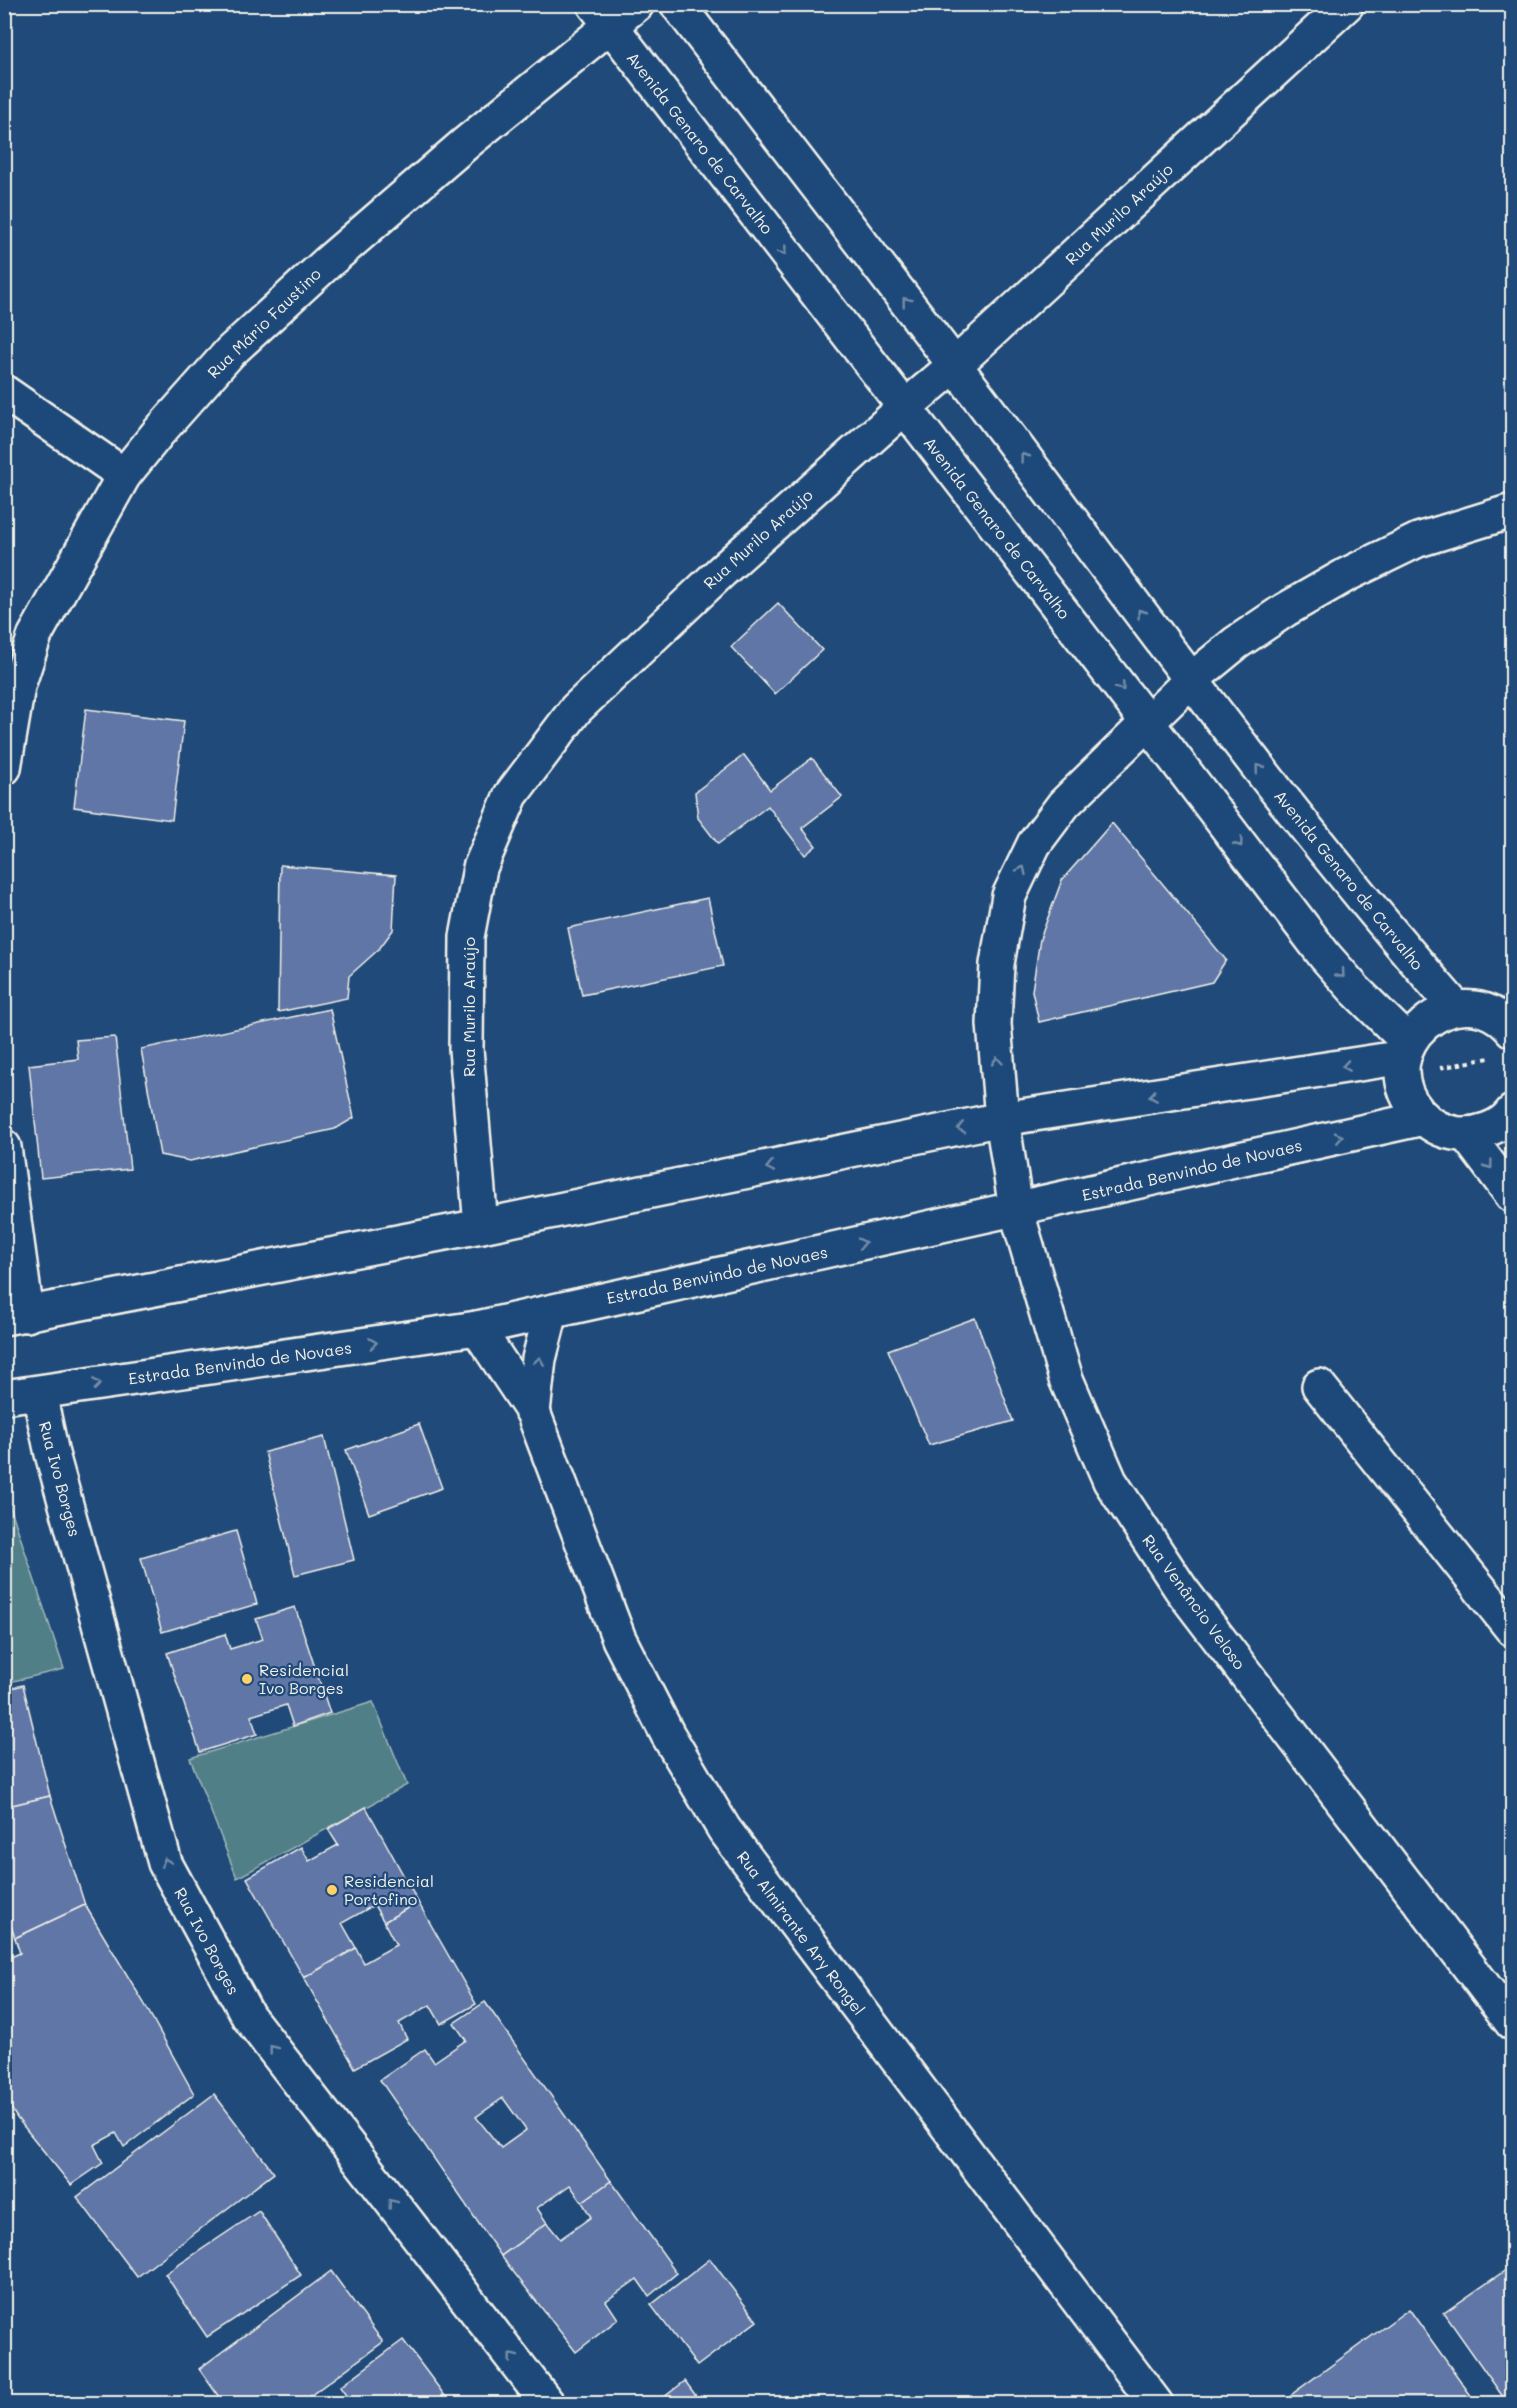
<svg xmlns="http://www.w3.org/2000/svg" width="1517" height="2408" viewBox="0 0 1517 2408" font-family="Mali,sans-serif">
<rect width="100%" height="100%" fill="#1f4a7a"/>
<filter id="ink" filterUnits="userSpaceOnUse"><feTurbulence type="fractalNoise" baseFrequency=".0167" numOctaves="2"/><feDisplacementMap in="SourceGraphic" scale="12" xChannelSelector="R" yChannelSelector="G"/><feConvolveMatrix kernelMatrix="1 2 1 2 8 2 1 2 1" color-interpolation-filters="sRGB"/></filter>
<g filter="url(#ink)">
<g fill="#517f88" stroke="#a2b8b8" stroke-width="1.5">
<polygon points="4,1488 64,1669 5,1683 4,1683"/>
<polygon points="373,1702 407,1785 237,1878 190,1758"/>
</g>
<g fill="#5e76a7" stroke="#f4f1e8" stroke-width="1.5" fill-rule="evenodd">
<polygon points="778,603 822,650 775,694 731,647"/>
<polygon points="86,709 184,721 172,820 74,807"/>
<polygon points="744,755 770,790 812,758 842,797 802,828 816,846 805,855 768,806 718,844 698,818 695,792"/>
<polygon points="1112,823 1226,960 1212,982 1039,1022 1032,991 1040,939 1062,880"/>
<polygon points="280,865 396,875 393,930 379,949 349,976 347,998 278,1012"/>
<polygon points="708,898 723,966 582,995 568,928"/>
<polygon points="330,1009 354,1118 335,1129 190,1161 160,1155 141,1049"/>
<polygon points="115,1037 130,1169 41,1178 29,1065 78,1059 76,1040"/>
<polygon points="975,1318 1013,1421 929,1445 888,1350"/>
<polygon points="419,1424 442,1488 369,1514 346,1450"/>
<polygon points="324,1437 354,1560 295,1575 265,1452"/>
<polygon points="236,1531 257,1604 162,1632 141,1558"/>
<polygon points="295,1607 330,1713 293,1726 286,1705 251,1716 257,1734 200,1752 167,1653 225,1634 230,1649 263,1639 256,1619"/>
<polygon points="23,1685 50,1796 4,1807 4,1690"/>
<polygon points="50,1796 85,1905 15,1938 8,1917 4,1918 4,1807"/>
<polygon points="366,1807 418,1902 384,1922 374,1905 342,1923 356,1948 304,1978 247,1878 301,1847 309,1861 338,1845 328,1829"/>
<polygon points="418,1902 476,2004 441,2024 430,2005 399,2023 407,2039 355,2068 304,1978 356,1948 364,1963 396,1945 384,1922"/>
<polygon points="85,1905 144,2003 194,2094 124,2147 116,2133 94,2145 103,2163 71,2185 17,2118 4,2097 4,1960 20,1953 15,1938"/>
<path d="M485 2002 611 2181 582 2202 570 2185 537 2208 547 2223 501 2256 380 2080 425 2049 434 2062 466 2040 454 2023ZM503 2098 526 2130 501 2148 476 2117Z"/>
<polygon points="214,2094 274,2173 137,2277 77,2197"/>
<polygon points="611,2181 677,2273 649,2296 637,2279 606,2301 618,2319 576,2352 501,2256 547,2223 560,2239 591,2217 582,2202"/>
<polygon points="259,2211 301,2275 207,2337 165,2274"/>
<polygon points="710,2259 757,2321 697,2366 651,2305"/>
<polygon points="1510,2267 1512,2271 1512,2404 1508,2404 1444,2313"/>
<polygon points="331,2271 383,2342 299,2404 224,2404 199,2369"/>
<polygon points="1409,2309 1477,2404 1287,2404 1284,2400"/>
<polygon points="403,2340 451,2404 352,2404 340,2387"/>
<polygon points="685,2381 702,2404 655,2404"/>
</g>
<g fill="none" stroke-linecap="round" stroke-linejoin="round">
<g stroke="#f4f1e8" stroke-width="38">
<g id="minor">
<polyline points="594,4 1147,722 1325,956 1355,990 1409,1043"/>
<path d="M677 4C790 151 904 297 1015 445 1158 636 1299 829 1456 1008"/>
<polyline points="4,392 124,475"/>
<polyline points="1512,511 1418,540 1346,575 1285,610 1236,643 1191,680 1064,804 1034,844 1009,896 997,964 994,1024 1002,1119 1016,1209 1066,1379 1110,1481 1181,1589 1512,2023"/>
<polyline points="4,768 18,686 35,635 124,475 158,433 230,352 327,263 466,143 637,4"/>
<path d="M1512 1030C1459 967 1363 1049 1419 1113 1429 1125 1443 1132 1459 1134 1477 1135 1501 1128 1512 1112"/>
<polyline points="1466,1134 1512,1195"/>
<polyline points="4,1147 27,1315"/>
<polyline points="481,1226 466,1049 467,937 480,868 511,795 576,709 722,571 904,408 955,365 1347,4"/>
<polyline points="4,1318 481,1226 1002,1119 1404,1057"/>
<polyline points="477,1328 533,1412 619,1639 668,1735 724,1829 1156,2404"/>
<polyline points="1319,1386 1512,1629"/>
<polyline points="39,1393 52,1454 165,1863 248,2016 548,2404"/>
<polyline points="4,1397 477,1328 1424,1118"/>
<polyline points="533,1412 539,1359 551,1312"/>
</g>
</g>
<polyline stroke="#f4f1e8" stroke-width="4" stroke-dasharray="4.5 4.5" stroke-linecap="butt" points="1440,1068 1489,1058"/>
<use href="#minor" stroke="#1f4a7a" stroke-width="33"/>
</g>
<defs><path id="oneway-chevron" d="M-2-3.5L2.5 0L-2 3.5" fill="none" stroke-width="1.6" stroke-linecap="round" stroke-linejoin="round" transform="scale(1.5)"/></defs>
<g stroke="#748da6">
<use href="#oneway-chevron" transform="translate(783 251) rotate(52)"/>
<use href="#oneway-chevron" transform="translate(906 301) rotate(-128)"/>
<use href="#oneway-chevron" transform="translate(1024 457) rotate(-127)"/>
<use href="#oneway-chevron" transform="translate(1141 613) rotate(-127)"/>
<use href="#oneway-chevron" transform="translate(1121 687) rotate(52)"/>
<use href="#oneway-chevron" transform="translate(1259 768) rotate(-128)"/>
<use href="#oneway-chevron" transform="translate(1239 843) rotate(53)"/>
<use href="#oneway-chevron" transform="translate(1022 870) rotate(-65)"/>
<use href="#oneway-chevron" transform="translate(1341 974) rotate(49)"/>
<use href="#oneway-chevron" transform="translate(997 1061) rotate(-95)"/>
<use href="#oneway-chevron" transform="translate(1346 1066) rotate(171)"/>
<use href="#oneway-chevron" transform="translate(1153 1096) rotate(171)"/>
<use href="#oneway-chevron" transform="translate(961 1128) rotate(168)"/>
<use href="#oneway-chevron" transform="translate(1339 1137) rotate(-13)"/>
<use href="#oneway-chevron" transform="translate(1489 1165) rotate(53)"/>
<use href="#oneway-chevron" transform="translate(770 1167) rotate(168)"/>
<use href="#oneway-chevron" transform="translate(862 1243) rotate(-12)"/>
<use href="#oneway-chevron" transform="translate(373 1343) rotate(-8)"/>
<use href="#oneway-chevron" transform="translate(539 1361) rotate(-81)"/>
<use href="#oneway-chevron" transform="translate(97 1384) rotate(-8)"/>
<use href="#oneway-chevron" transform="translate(166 1862) rotate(-111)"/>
<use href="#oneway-chevron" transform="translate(273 2049) rotate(-128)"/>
<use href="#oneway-chevron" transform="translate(392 2203) rotate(-128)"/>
<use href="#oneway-chevron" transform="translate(512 2357) rotate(-128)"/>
</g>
</g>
<g fill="#ffd166" stroke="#1f4a7a" stroke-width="2">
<circle cx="247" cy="1679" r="6"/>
<circle cx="332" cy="1890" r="6"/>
</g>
<g text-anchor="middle" stroke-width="4.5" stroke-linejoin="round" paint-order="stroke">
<g font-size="16" fill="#f4f1e8" stroke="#1f4a7a">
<text transform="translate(700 143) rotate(52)" y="6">Avenida Genaro de Carvalho</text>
<text transform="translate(1119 214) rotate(-43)" y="6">Rua Murilo Araújo</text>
<text transform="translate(264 323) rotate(-44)" y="6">Rua Mário Faustino</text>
<text transform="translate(997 528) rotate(52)" y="6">Avenida Genaro de Carvalho</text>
<text transform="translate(758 539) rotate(-42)" y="6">Rua Murilo Araújo</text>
<text transform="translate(1349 880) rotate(51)" y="6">Avenida Genaro de Carvalho</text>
<text transform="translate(469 1007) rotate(-90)" y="6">Rua Murilo Araújo</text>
<text transform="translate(1192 1170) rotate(-13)" y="6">Estrada Benvindo de Novaes</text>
<text transform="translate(717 1275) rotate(-12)" y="6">Estrada Benvindo de Novaes</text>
<text transform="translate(240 1363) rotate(-8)" y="6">Estrada Benvindo de Novaes</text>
<text transform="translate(60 1479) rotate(75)" y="6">Rua Ivo Borges</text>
<text transform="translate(1194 1602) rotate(54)" y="6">Rua Venâncio Veloso</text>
<text transform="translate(801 1933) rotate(53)" y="6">Rua Almirante Ary Rongel</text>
<text transform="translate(207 1941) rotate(62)" y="6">Rua Ivo Borges</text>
</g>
<g font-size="16" fill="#f4f1e8" stroke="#1f4a7a" text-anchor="start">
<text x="259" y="1676">Residencial<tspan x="259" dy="18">Ivo Borges</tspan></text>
<text x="344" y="1887">Residencial<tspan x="344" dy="18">Portofino</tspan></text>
</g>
</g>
<rect width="1517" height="2408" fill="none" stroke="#1f4a7a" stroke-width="24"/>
<rect x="12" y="12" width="1493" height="2384" fill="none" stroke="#f4f1e8" stroke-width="2" filter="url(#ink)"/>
</svg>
